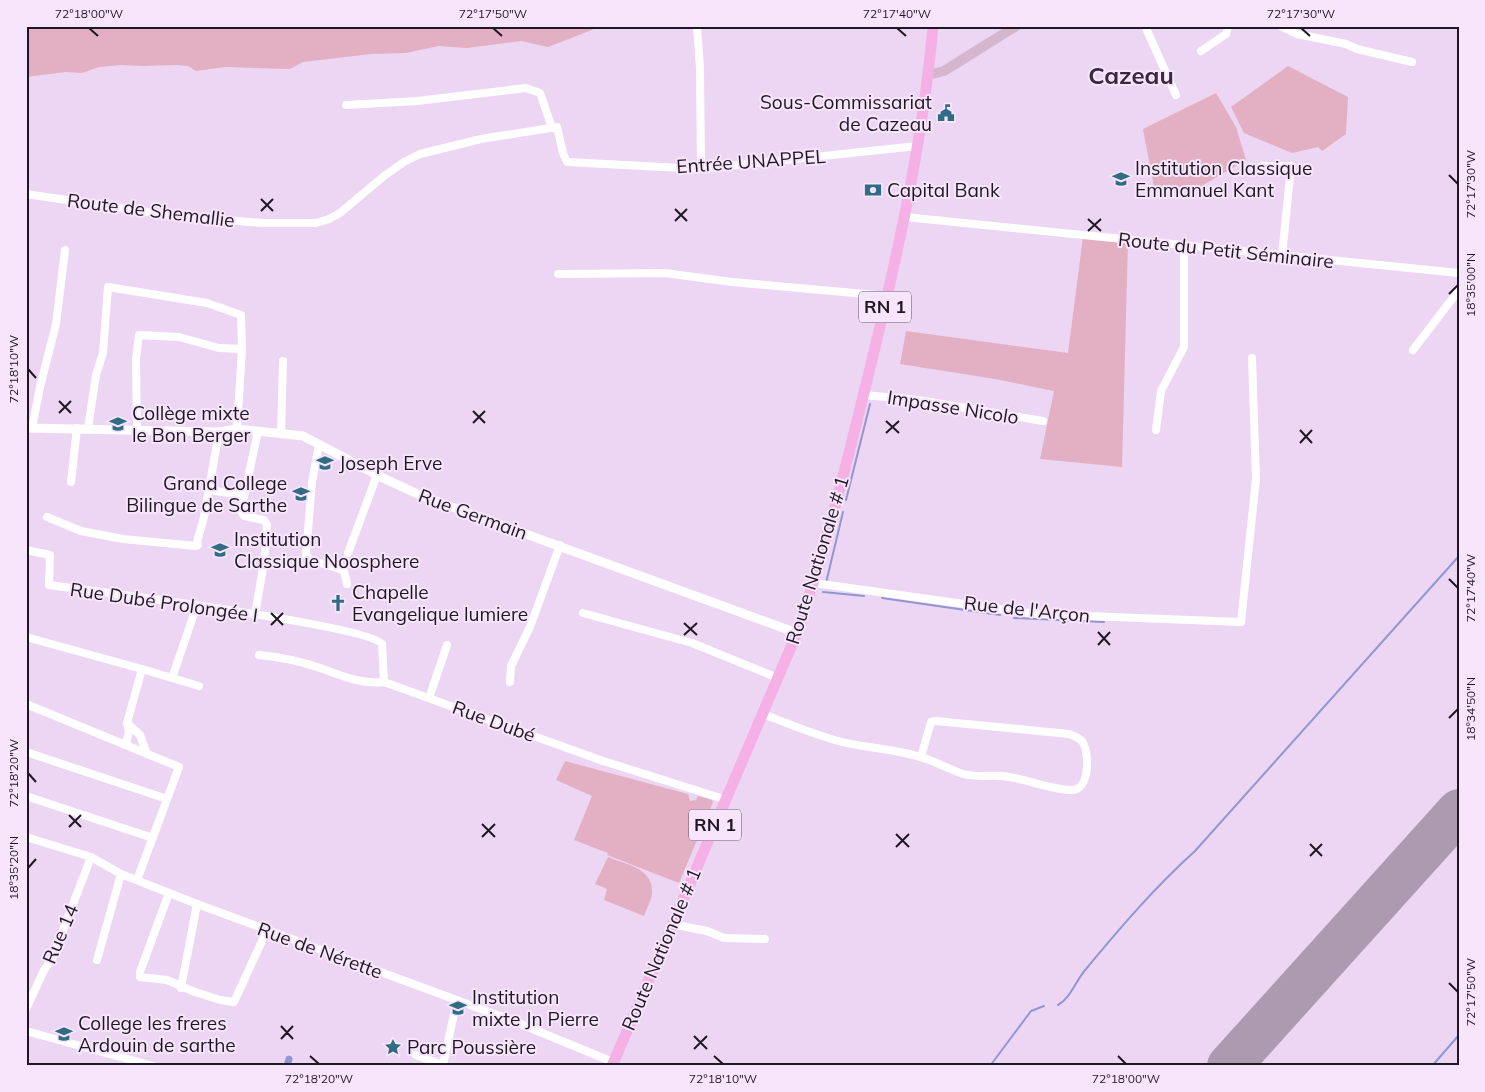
<svg xmlns="http://www.w3.org/2000/svg" width="1485" height="1092" viewBox="0 0 1485 1092" font-family="Mulish,sans-serif">
<rect width="100%" height="100%" fill="#ecd6f3"/>
<g fill="#e2b0c2">
<polygon points="26,26 595,26 592,30 548,47 521,41 467,48 439,46 406,53 371,54 303,62 290,69 225,67 196,71 188,66 177,65 144,66 121,65 99,67 82,73 66,72 26,77"/>
<polygon points="1288,66 1348,97 1346,134 1322,151 1318,147 1292,153 1244,133 1231,107"/>
<polygon points="1216,93 1236,127 1246,160 1198,188 1154,187 1143,129"/>
<polygon points="1083,237 1128,242 1122,467 1040,459 1054,391 995,379 900,364 906,331 1068,353"/>
<polygon points="565,761 688,794 690,801 696,800 698,796 712,800 713,802 679,883 607,855 608,853 574,840 592,796 556,780"/>
<path d="M608 857C627 865 654 868 652 894 651 901 646 910 644 916L604 900 607 889 595 884Z"/>
</g>
<g fill="none" stroke-linecap="round" stroke-linejoin="round">
<g stroke="#9296d2" stroke-width="2">
<polyline points="846,500 870,404"/>
<polyline points="826,583 843,512"/>
<polyline points="823,592 864,596"/>
<polyline points="882,598 1000,615"/>
<polyline points="1014,618 1104,622"/>
<path d="M1058 1005C1071 998 1076 980 1086 969 1120 928 1155 887 1195 851L1459 556"/>
<polyline points="990,1066 1031,1011 1044,1006"/>
<polyline points="1432,1066 1459,1035"/>
</g>
<polyline stroke="#9296d2" stroke-width="7" points="287,1066 289,1059"/>
<polyline stroke="#ab9ab0" stroke-width="44" points="1229,1066 1459,811"/>
<g stroke="#fff" stroke-width="8">
<polyline points="697,26 700,68 701,169"/>
<polyline points="1145,26 1176,95"/>
<polyline points="1280,26 1297,34 1346,44 1357,49 1412,62"/>
<polyline points="1201,51 1226,34 1228,26"/>
<polyline points="346,105 417,101 526,88 540,93 552,128"/>
<polyline points="1262,166 1291,166 1282,256"/>
<polyline points="26,194 174,216 263,223 316,223 329,219 340,213 384,176 404,162 420,154 481,139 557,127 563,153 567,162 701,169 917,146"/>
<polyline points="905,217 1459,273"/>
<polyline points="558,274 665,273 732,282 888,296"/>
<polyline points="1413,350 1459,290"/>
<polyline points="864,395 918,400 1043,421"/>
<polyline points="32,428 40,387 56,324 65,250"/>
<polyline points="88,428 96,375 103,353 108,287 207,303 241,315 242,349 237,429"/>
<polyline points="137,430 136,358 139,335 179,337 219,348 242,349"/>
<polyline points="1156,430 1161,391 1184,347 1184,246"/>
<polyline points="281,433 283,361"/>
<polyline points="319,445 312,482 306,555 310,560 340,569 344,571 347,584"/>
<polyline points="71,482 77,428"/>
<polyline points="208,490 244,495"/>
<polyline points="47,517 81,531 123,539 196,546 198,545 197,542 204,517 219,432"/>
<path d="M26 550 50 555 49 585C92 591 367 625 382 644L384 682"/>
<polyline points="348,553 377,475"/>
<polyline points="814,583 1036,614 1241,622 1256,479 1252,358"/>
<polyline points="583,613 692,643 778,678"/>
<polyline points="255,615 264,562 267,525 264,520 244,516 241,511 258,431"/>
<polyline points="26,637 142,669 127,723 140,735 147,754"/>
<path d="M259 655C280 657 300 661 320 668 340 675 362 685 384 682L603 761 727 800"/>
<polyline points="142,669 199,686"/>
<polyline points="172,678 197,605"/>
<polyline points="510,682 511,666 530,627 560,545"/>
<polyline points="429,698 447,645"/>
<polyline points="26,704 179,767 137,880"/>
<path d="M763 714C789 724 815 735 842 742 867 748 893 749 917 756 933 760 948 769 963 774 978 778 994 774 1009 777 1030 780 1051 790 1072 790 1090 790 1090 752 1082 741 1078 737 1074 736 1069 734L936 721 931 722 921 757"/>
<polyline points="126,745 129,731 127,723"/>
<polyline points="26,752 167,799"/>
<polyline points="26,796 153,838"/>
<polyline points="26,837 91,857 121,874 197,904 513,1021 613,1062"/>
<polyline points="169,893 140,972 140,977 167,980 195,992 220,1000 234,1002 267,930"/>
<polyline points="671,924 707,931 724,938 765,939"/>
<polyline points="97,960 121,874"/>
<polyline points="181,988 197,904"/>
<polyline points="26,1009 44,970 52,959 91,857"/>
<polyline points="26,1031 153,1066"/>
<polyline points="416,1055 445,1066"/>
<polyline points="443,1065 457,1000"/>
</g>
<polyline stroke="#fff" stroke-width="9" points="26,428 219,432 237,429 303,436 383,478 422,496 797,633"/>
<polyline stroke="#d4b6ce" stroke-width="10" points="928,75 944,71 1016,26"/>
<path stroke="#f5b0e6" stroke-width="11" d="M612 1066 797 633C827 545 849 454 871 364 898 253 923 140 933 26"/>
</g>
<path fill="none" stroke="#1f1721" stroke-width="2" d="M89 28 98 36M493 28 502 36M897 28 906 36M1301 28 1310 36M1449 175 1458 184M261 199 273 211M675 209 687 221M261 211 273 199M1088 219 1101 231M675 221 687 209M1088 231 1101 219M1449 294 1458 285M28 369 36 378M59 401 71 413M473 411 485 423M59 413 71 401M886 421 899 433M473 423 485 411M1300 430 1312 443M886 433 899 421M1300 443 1312 430M1449 579 1458 588M271 613 283 625M684 623 697 635M271 625 283 613M1098 632 1110 645M684 635 697 623M1098 645 1110 632M1449 718 1458 709M28 773 36 782M69 815 81 827M482 824 495 837M69 827 81 815M896 834 909 847M482 837 495 824M1310 844 1322 856M896 847 909 834M1310 856 1322 844M28 868 36 859M1449 983 1458 992M281 1026 293 1039M694 1036 707 1049M281 1039 293 1026M694 1049 707 1036M310 1056 319 1064M714 1056 723 1064M1118 1056 1126 1064"/>
<defs>
<g id="civic-bare" transform="scale(1.35)"><path d="M-.6-6.5H3V-4.5H.6V-3L4-1V1h2V6H-6V1h2V-1L-.6-3ZM-1.2 2.5V6h2.4V2.5Z" fill="#306d84" stroke="#f7e5fc" stroke-width="2.5" paint-order="stroke"/></g>
<g id="school-bare" transform="scale(1.35)"><path d="M0-5L7-2L0 1L-7-2ZM-4 1L0 2.5L4 1V4Q0 6-4 4Z" fill="#306d84" stroke="#f7e5fc" stroke-width="2.5" paint-order="stroke"/></g>
<g id="bank-bare" transform="scale(1.35)"><path d="M-6-4H6V4H-6ZM0-2.3a2.3 2.3 0 1 0 0 4.6a2.3 2.3 0 1 0 0-4.6Z" fill="#306d84" stroke="#f7e5fc" stroke-width="2.5" paint-order="stroke"/></g>
<g id="church-bare" transform="scale(1.35)"><path d="M-1.2-6h2.4v3.5h3.3v2.4h-3.3V6h-2.4V-.1h-3.3v-2.4h3.3Z" fill="#306d84" stroke="#f7e5fc" stroke-width="2.5" paint-order="stroke"/></g>
<g id="sight-bare" transform="scale(1.35)"><path d="M0-6L1.8-2.2L6-1.7L2.9 1.2L3.7 5.4L0 3.3L-3.7 5.4L-2.9 1.2L-6-1.7L-1.8-2.2Z" fill="#306d84" stroke="#f7e5fc" stroke-width="2.5" paint-order="stroke"/></g>
</defs>
<g fill-rule="evenodd">
<use href="#civic-bare" x="946" y="113"/>
<use href="#school-bare" x="1121" y="179"/>
<use href="#bank-bare" x="873" y="190"/>
<use href="#school-bare" x="118" y="424"/>
<use href="#school-bare" x="325" y="463"/>
<use href="#school-bare" x="301" y="494"/>
<use href="#school-bare" x="220" y="550"/>
<use href="#church-bare" x="338" y="603"/>
<use href="#school-bare" x="458" y="1008"/>
<use href="#school-bare" x="64" y="1034"/>
<use href="#sight-bare" x="393" y="1047"/>
</g>
<g text-anchor="middle" stroke-width="4" stroke-linejoin="round" paint-order="stroke">
<g fill="#f7e5fc" stroke="#605563" stroke-width="1">
<rect x="859" y="291.5" width="52" height="31" rx="4"/>
<rect x="689" y="809.5" width="52" height="31" rx="4"/>
</g>
<g font-size="18" font-weight="bold" fill="#1f1721">
<text x="885" y="313">RN 1</text>
<text x="715" y="831">RN 1</text>
</g>
<g font-size="19" fill="#1f1721" stroke="#f7e5fc" text-anchor="start">
<text x="932" y="109" text-anchor="end">Sous-Commissariat<tspan x="932" dy="22">de Cazeau</tspan></text>
<text x="1135" y="175">Institution Classique<tspan x="1135" dy="22">Emmanuel Kant</tspan></text>
<text x="887" y="197">Capital Bank</text>
<text x="132" y="420">Collège mixte<tspan x="132" dy="22">le Bon Berger</tspan></text>
<text x="339" y="470">Joseph Erve</text>
<text x="287" y="490" text-anchor="end">Grand College<tspan x="287" dy="22">Bilingue de Sarthe</tspan></text>
<text x="234" y="546">Institution<tspan x="234" dy="22">Classique Noosphere</tspan></text>
<text x="352" y="599">Chapelle<tspan x="352" dy="22">Evangelique lumiere</tspan></text>
<text x="472" y="1004">Institution<tspan x="472" dy="22">mixte Jn Pierre</tspan></text>
<text x="78" y="1030">College les freres<tspan x="78" dy="22">Ardouin de sarthe</tspan></text>
<text x="407" y="1054">Parc Poussière</text>
</g>
<g font-size="19" fill="#1f1721" stroke="#f7e5fc">
<text transform="translate(751 161) rotate(-4)" y="7">Entrée UNAPPEL</text>
<text transform="translate(151 210) rotate(7)" y="7">Route de Shemallie</text>
<text transform="translate(1226 250) rotate(6)" y="7">Route du Petit Séminaire</text>
<text transform="translate(953 407) rotate(9)" y="7">Impasse Nicolo</text>
<text transform="translate(473 514) rotate(20)" y="7">Rue Germain</text>
<text transform="translate(817 560) rotate(-73)" y="7">Route Nationale # 1</text>
<text transform="translate(164 602) rotate(8)" y="7">Rue Dubé Prolongée I</text>
<text transform="translate(1027 609) rotate(6)" y="7">Rue de l'Arçon</text>
<text transform="translate(494 721) rotate(20)" y="7">Rue Dubé</text>
<text transform="translate(60 934) rotate(-67)" y="7">Rue 14</text>
<text transform="translate(661 949) rotate(-67)" y="7">Route Nationale # 1</text>
<text transform="translate(320 950) rotate(20)" y="7">Rue de Nérette</text>
</g>
<g font-size="24" font-weight="bold" fill="#39283f" stroke="#f7e5fc">
<text x="1131" y="84">Cazeau</text>
</g>
</g>
<rect width="1485" height="1092" fill="none" stroke="#f7e5fc" stroke-width="55"/>
<rect x="28" y="28" width="1430" height="1036" fill="none" stroke="#1f1721" stroke-width="2"/>
<g font-size="12" text-anchor="middle" fill="#1f1721">
<text x="89" y="18">72°18'00"W</text>
<text x="493" y="18">72°17'50"W</text>
<text x="897" y="18">72°17'40"W</text>
<text x="1301" y="18">72°17'30"W</text>
<text transform="translate(1471 184) rotate(-90)" y="4">72°17'30"W</text>
<text transform="translate(1471 285) rotate(-90)" y="4">18°35'00"N</text>
<text transform="translate(14 369) rotate(-90)" y="4">72°18'10"W</text>
<text transform="translate(1471 588) rotate(-90)" y="4">72°17'40"W</text>
<text transform="translate(1471 709) rotate(-90)" y="4">18°34'50"N</text>
<text transform="translate(14 773) rotate(-90)" y="4">72°18'20"W</text>
<text transform="translate(14 868) rotate(-90)" y="4">18°35'20"N</text>
<text transform="translate(1471 992) rotate(-90)" y="4">72°17'50"W</text>
<text x="319" y="1083">72°18'20"W</text>
<text x="723" y="1083">72°18'10"W</text>
<text x="1126" y="1083">72°18'00"W</text>
</g>
</svg>
